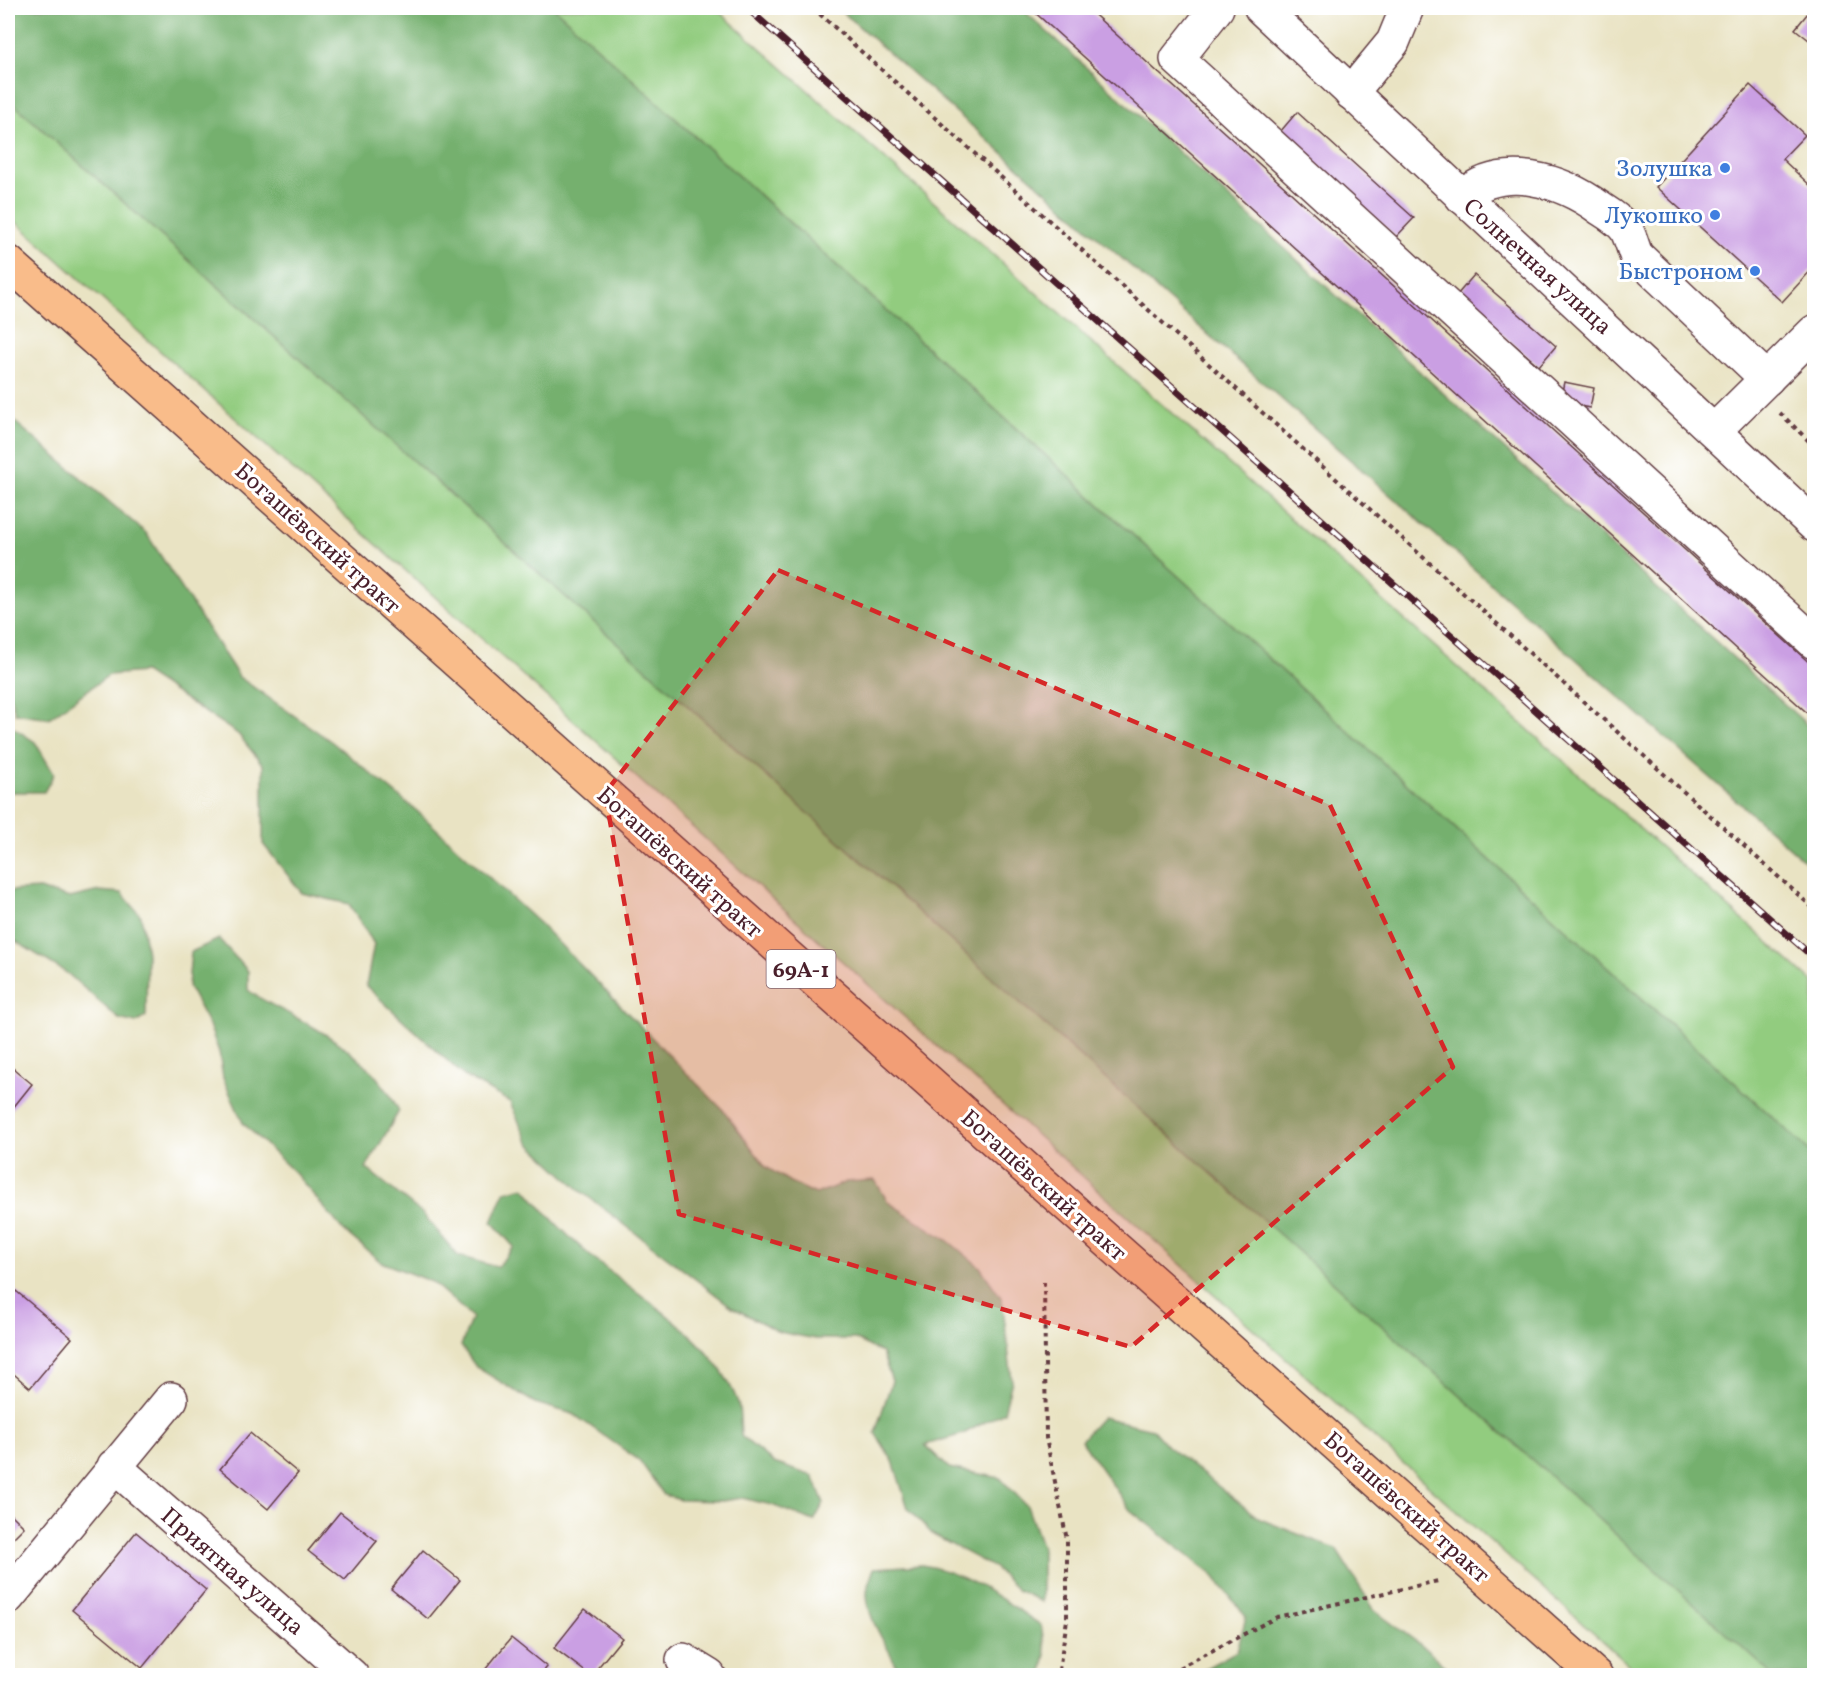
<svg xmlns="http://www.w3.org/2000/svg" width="1822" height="1683" viewBox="0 0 1822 1683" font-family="Vollkorn,serif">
<rect width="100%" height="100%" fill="#fff"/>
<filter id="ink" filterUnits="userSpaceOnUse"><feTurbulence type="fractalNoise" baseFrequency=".0167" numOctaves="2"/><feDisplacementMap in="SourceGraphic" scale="12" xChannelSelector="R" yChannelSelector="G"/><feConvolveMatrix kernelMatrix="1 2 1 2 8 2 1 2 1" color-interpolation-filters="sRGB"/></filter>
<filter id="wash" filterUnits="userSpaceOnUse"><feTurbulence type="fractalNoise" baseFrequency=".008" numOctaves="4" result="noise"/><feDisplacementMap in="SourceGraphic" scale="24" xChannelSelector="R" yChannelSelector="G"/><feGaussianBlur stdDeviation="1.35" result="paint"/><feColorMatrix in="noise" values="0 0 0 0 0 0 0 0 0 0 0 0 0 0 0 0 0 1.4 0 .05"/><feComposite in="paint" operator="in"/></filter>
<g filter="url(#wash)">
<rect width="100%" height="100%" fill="#e9e3c3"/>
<g fill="#92cc7f" stroke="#6e7655" stroke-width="1.5">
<polygon points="554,8 715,8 1814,983 1814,1155"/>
<polygon points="8,99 1700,1609 1773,1675 1640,1675 8,215"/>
</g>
<g fill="#75b06e" stroke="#60684c" stroke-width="1.5">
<polygon points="8,8 554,8 1814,1155 1814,1675 1773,1675 8,99"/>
<polygon points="838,8 1021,8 1814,731 1814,869"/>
<polygon points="8,416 146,533 239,677 332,742 417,811 540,924 724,1111 766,1167 790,1182 816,1194 846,1182 875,1180 888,1202 947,1240 980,1267 1002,1299 1012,1381 1004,1412 963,1434 925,1445 949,1468 1000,1478 1027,1506 1042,1548 1042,1602 1017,1590 995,1568 933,1535 908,1508 893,1461 875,1433 892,1381 882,1353 855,1339 816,1339 779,1332 732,1307 582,1192 528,1142 510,1102 464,1076 366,986 374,944 349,904 302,893 263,844 263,765 238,734 144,672 109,675 49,718 15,713 8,689"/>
<polygon points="8,724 35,742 54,774 44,792 8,792"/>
<polygon points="39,889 70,898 99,891 122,893 141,916 147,954 146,1016 136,1023 119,1019 67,973 15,941 8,926 8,891"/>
<path d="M219 939 248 971V990C264 1002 279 1008 297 1018 339 1040 378 1068 399 1111L366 1168 424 1215 458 1256 497 1267 514 1247 492 1222 505 1192 524 1187C545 1213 569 1238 594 1259 645 1301 711 1336 737 1400 741 1410 740 1425 741 1436L774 1463 813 1476 824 1503 814 1521 772 1505 742 1498 722 1501 680 1500 664 1495 640 1461 573 1414 535 1403 476 1367 461 1346 472 1317 432 1282 381 1262 343 1230 295 1173 243 1123 223 1078 219 1052 209 1025 188 986 191 952Z"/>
<polygon points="1102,1417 1152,1429 1167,1446 1260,1519 1336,1549 1375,1611 1421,1645 1455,1675 1207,1675 1204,1669 1237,1651 1246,1617 1214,1576 1130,1510 1081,1440"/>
<path d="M922 1565C966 1572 1005 1601 1041 1625L1046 1654 1042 1675H900C891 1648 869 1626 867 1596 866 1588 871 1577 874 1568Z"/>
</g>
<g id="blocks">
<g fill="#ca9fe3">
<polygon points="1030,8 1087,8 1814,667 1814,719"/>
<polygon points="1812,8 1814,8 1814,44 1795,29"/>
<polygon points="1750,85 1805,135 1782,159 1814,189 1814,267 1782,302 1656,187"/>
<polygon points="1297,112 1414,218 1396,237 1280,132"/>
<polygon points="1474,275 1556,346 1539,366 1457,295"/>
<polygon points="1564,382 1594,388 1590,408 1560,402"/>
<polygon points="8,1064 32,1084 8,1114"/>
<polygon points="16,1291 72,1338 30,1388 8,1369 8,1301"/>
<polygon points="250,1433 298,1473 268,1509 220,1469"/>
<polygon points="8,1511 24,1527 8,1543"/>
<polygon points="340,1512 377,1541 345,1580 308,1551"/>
<polygon points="136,1532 206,1590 142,1668 72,1610"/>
<polygon points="423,1550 460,1580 428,1619 391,1589"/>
<polygon points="585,1609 622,1638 591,1676 554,1648"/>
<polygon points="511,1638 547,1667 540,1676 480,1676"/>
</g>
</g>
</g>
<g filter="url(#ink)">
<use href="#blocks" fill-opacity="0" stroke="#623c42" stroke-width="1.5"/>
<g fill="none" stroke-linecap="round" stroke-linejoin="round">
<g stroke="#623c42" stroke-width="36">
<g id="minor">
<polyline points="1217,8 1177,59 1814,642"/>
<polyline points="1261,8 1814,525"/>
<polyline points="1351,93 1393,42 1407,8"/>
<path d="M1462 197C1502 161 1562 180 1601 209 1609 214 1620 221 1626 229 1630 236 1633 247 1636 255L1767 379"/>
<polyline points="1715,430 1814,332"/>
<polyline points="114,1466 352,1676"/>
<polyline points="8,1597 171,1399"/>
<polyline points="683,1660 709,1676"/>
</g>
</g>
<g stroke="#623c42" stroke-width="36">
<polyline id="major" points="8,262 1596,1676"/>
</g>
<g stroke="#623c42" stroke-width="4" stroke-dasharray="4.5 4.5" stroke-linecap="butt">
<polyline points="813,8 1814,909"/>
<polyline points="1780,413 1814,446"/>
<polyline points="1044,1282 1046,1438 1067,1540 1067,1620 1058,1676"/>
<polyline points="1163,1676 1277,1617 1438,1581"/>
</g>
<use href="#minor" stroke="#fff" stroke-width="33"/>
<use href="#major" stroke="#f9bc8a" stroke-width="33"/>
<g stroke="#4a1f2b" stroke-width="7">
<polyline id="rail" points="747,8 1814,958"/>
</g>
<use href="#rail" stroke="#fff" stroke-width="4.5" stroke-dasharray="14" stroke-linecap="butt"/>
</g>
</g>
<path fill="#d62828" fill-opacity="0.2" stroke="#d62828" stroke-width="4.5" stroke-dasharray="12 8" stroke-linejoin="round" d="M778 570 1330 805 1453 1067 1131 1347 679 1214 605 793Z"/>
<g fill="#3f7fe0" stroke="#fff" stroke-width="2">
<circle cx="1725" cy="168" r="6"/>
<circle cx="1715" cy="215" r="6"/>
<circle cx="1755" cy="271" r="6"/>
</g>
<g text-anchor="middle" stroke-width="6" stroke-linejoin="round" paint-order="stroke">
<rect fill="#fff" stroke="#80626b" stroke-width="1.5" x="766.5" y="950" width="69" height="38" rx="4.5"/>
<g font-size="22" font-weight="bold" fill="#4a1f2b">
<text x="801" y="977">69А-1</text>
</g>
<g font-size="24" fill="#366cbe" stroke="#fff" text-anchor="end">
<text x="1713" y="176">Золушка</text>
<text x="1703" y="223">Лукошко</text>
<text x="1743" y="279">Быстроном</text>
</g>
<g font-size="24" fill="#4a1f2b" stroke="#fff">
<text transform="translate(1538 266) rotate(42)" y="8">Солнечная улица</text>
<text transform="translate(318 538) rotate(42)" y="8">Богашёвский тракт</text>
<text transform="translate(680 862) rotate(42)" y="8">Богашёвский тракт</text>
<text transform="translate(1044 1185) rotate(42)" y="8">Богашёвский тракт</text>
<text transform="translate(1407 1507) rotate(42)" y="8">Богашёвский тракт</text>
<text transform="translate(233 1571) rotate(41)" y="8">Приятная улица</text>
</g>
</g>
<rect width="1822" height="1683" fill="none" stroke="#fff" stroke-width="30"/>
</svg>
